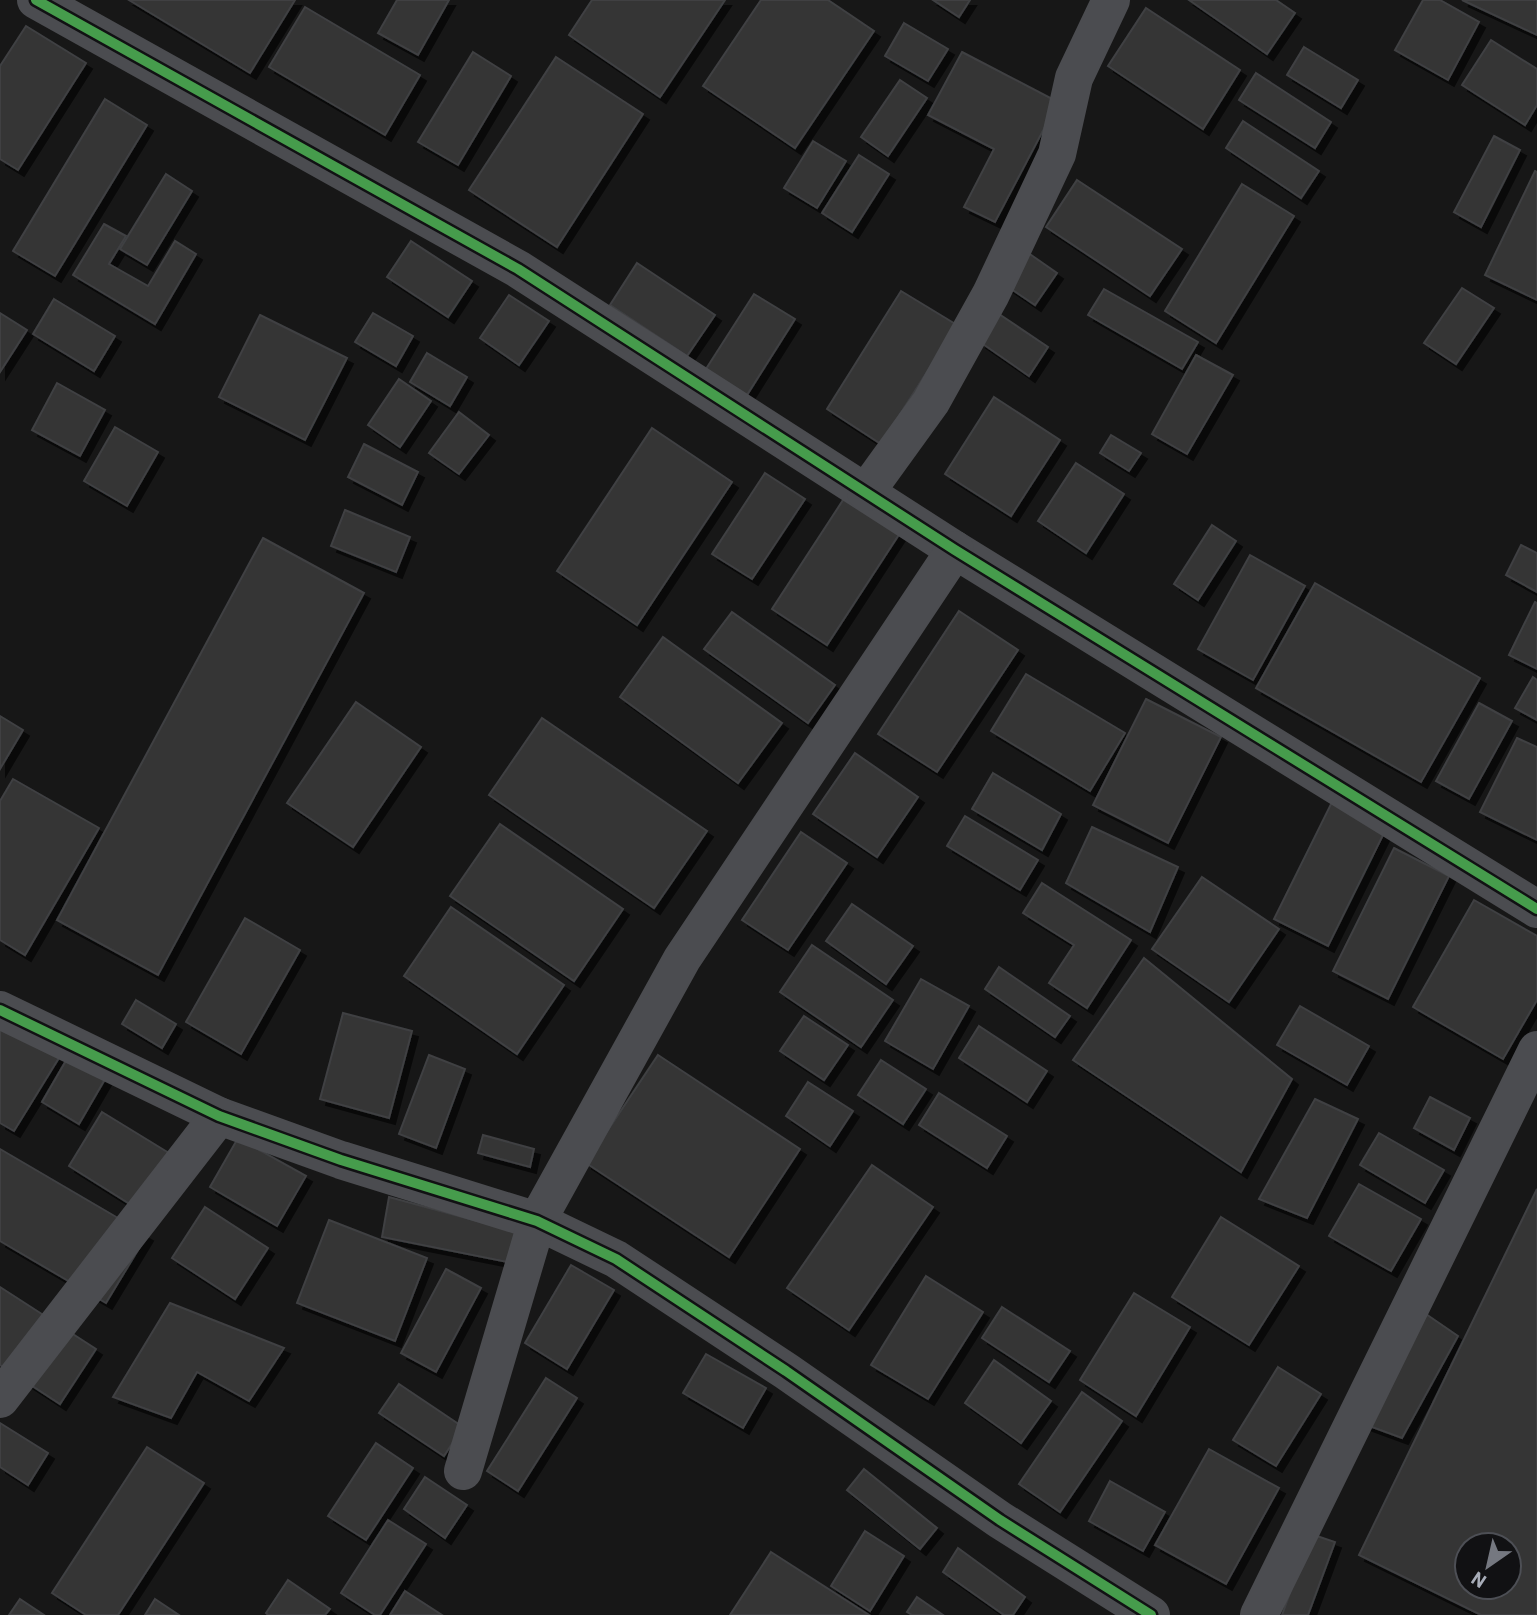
<svg xmlns="http://www.w3.org/2000/svg" width="1537" height="1615" viewBox="0 0 1537 1615" font-family="Barlow,sans-serif">
<defs>
<filter id="shadow"><feDropShadow dx="6" dy="6" stdDeviation="0" flood-color="#0009"/></filter>
</defs>
<rect width="100%" height="100%" fill="#171717"/>
<g fill="#353536" stroke="#3f4043" stroke-width="2" fill-rule="evenodd" filter="url(#shadow)">
<polygon points="129,0 295,0 250,73"/>
<polygon points="397,0 449,0 418,55 378,33"/>
<polygon points="592,0 725,0 660,97 569,35"/>
<polygon points="761,0 828,0 874,31 795,148 703,86"/>
<polygon points="933,0 970,0 959,17"/>
<polygon points="1189,0 1276,0 1295,13 1267,54"/>
<polygon points="1423,0 1440,0 1479,22 1448,80 1395,50"/>
<polygon points="1462,0 1537,0 1537,35"/>
<polygon points="305,7 420,75 385,135 269,67"/>
<polygon points="1146,8 1240,70 1203,129 1108,66"/>
<polygon points="904,23 948,49 928,81 885,56"/>
<polygon points="26,26 86,63 18,170 0,159 0,66"/>
<polygon points="1491,40 1537,69 1537,105 1525,125 1462,85"/>
<polygon points="1304,47 1358,80 1341,108 1287,75"/>
<polygon points="473,52 511,76 458,165 418,142"/>
<polygon points="962,52 1058,102 995,222 964,207 994,149 928,115"/>
<polygon points="556,57 643,114 557,247 469,190"/>
<polygon points="1256,73 1331,122 1315,148 1239,100"/>
<polygon points="900,80 927,98 888,156 861,137"/>
<polygon points="105,99 147,125 55,276 13,251"/>
<polygon points="1243,121 1319,171 1301,198 1226,148"/>
<polygon points="1494,136 1520,150 1481,227 1454,212"/>
<polygon points="813,141 846,161 817,208 784,188"/>
<polygon points="859,155 889,174 852,232 822,213"/>
<polygon points="1535,171 1537,172 1537,300 1485,275"/>
<polygon points="166,174 192,191 147,265 120,249"/>
<polygon points="1077,180 1182,249 1150,296 1046,227"/>
<polygon points="1242,184 1294,216 1216,343 1165,311"/>
<polygon points="104,224 126,236 109,264 148,286 175,241 196,254 155,324 73,275"/>
<polygon points="411,241 472,281 448,317 387,277"/>
<polygon points="1024,250 1057,273 1035,305 1002,283"/>
<polygon points="637,263 715,315 687,356 610,305"/>
<polygon points="1462,288 1494,308 1456,364 1424,343"/>
<polygon points="1104,289 1198,342 1182,369 1088,315"/>
<polygon points="901,291 957,325 881,444 827,409"/>
<polygon points="754,294 795,319 747,395 706,369"/>
<polygon points="509,295 549,321 519,365 480,338"/>
<polygon points="54,299 115,336 94,371 33,334"/>
<polygon points="0,313 27,330 0,372"/>
<polygon points="373,313 413,336 396,366 355,342"/>
<polygon points="999,314 1048,347 1029,376 980,342"/>
<polygon points="260,315 347,358 305,440 219,397"/>
<polygon points="427,353 467,377 450,406 410,382"/>
<polygon points="1196,355 1233,375 1187,454 1152,434"/>
<polygon points="399,379 431,401 400,447 368,425"/>
<polygon points="57,383 105,410 80,456 32,430"/>
<polygon points="994,397 1060,440 1011,516 945,474"/>
<polygon points="459,412 489,435 459,474 429,453"/>
<polygon points="115,427 158,452 127,506 84,481"/>
<polygon points="652,428 732,482 637,625 557,571"/>
<polygon points="1111,435 1141,453 1129,471 1100,453"/>
<polygon points="364,444 418,472 402,505 348,477"/>
<polygon points="1076,463 1124,494 1086,553 1038,521"/>
<polygon points="765,473 805,499 752,579 712,554"/>
<polygon points="845,497 900,533 827,645 772,609"/>
<polygon points="345,510 410,537 396,572 331,546"/>
<polygon points="1212,525 1236,541 1198,600 1174,584"/>
<polygon points="263,538 364,593 158,975 57,920"/>
<polygon points="1521,545 1537,553 1537,592 1506,575"/>
<polygon points="1250,555 1305,586 1253,680 1198,649"/>
<polygon points="1315,583 1480,678 1421,782 1256,688"/>
<polygon points="1535,602 1537,603 1537,669 1509,655"/>
<polygon points="959,611 1018,650 937,772 878,734"/>
<polygon points="732,612 835,685 808,723 704,649"/>
<polygon points="663,637 782,723 738,783 620,697"/>
<polygon points="1026,674 1125,733 1090,791 991,731"/>
<polygon points="1533,677 1537,680 1537,720 1515,708"/>
<polygon points="1146,699 1221,737 1168,843 1093,805"/>
<polygon points="356,702 421,747 353,847 287,803"/>
<polygon points="1479,703 1512,721 1469,799 1436,781"/>
<polygon points="0,716 23,730 0,769"/>
<polygon points="542,718 707,831 654,908 489,795"/>
<polygon points="1517,738 1537,747 1537,840 1480,812"/>
<polygon points="855,753 918,797 877,857 813,814"/>
<polygon points="993,773 1061,814 1042,850 972,809"/>
<polygon points="13,779 99,828 25,955 0,940 0,801"/>
<polygon points="1335,796 1389,823 1328,946 1274,919"/>
<polygon points="965,816 1038,860 1020,890 947,846"/>
<polygon points="500,824 623,909 574,981 450,896"/>
<polygon points="1092,827 1178,867 1150,932 1066,883"/>
<polygon points="801,832 847,863 788,950 742,920"/>
<polygon points="1394,848 1449,876 1388,999 1333,971"/>
<polygon points="1202,877 1279,929 1229,1002 1152,949"/>
<polygon points="1042,883 1131,940 1087,1008 1049,983 1074,945 1023,913"/>
<polygon points="1474,900 1537,936 1537,1000 1503,1059 1413,1007"/>
<polygon points="852,904 913,946 886,984 826,941"/>
<polygon points="451,907 564,985 517,1054 404,976"/>
<polygon points="245,918 300,950 241,1054 186,1022"/>
<polygon points="812,945 893,1000 861,1047 780,992"/>
<polygon points="1144,958 1292,1079 1241,1172 1073,1060"/>
<polygon points="999,967 1070,1016 1055,1037 985,989"/>
<polygon points="921,979 969,1006 933,1069 885,1041"/>
<polygon points="136,1000 176,1024 162,1048 122,1024"/>
<polygon points="1300,1006 1369,1046 1347,1085 1277,1045"/>
<polygon points="343,1013 412,1031 389,1118 320,1099"/>
<polygon points="0,1015 62,1053 14,1131 0,1123"/>
<polygon points="804,1016 848,1045 824,1080 780,1051"/>
<polygon points="979,1026 1047,1071 1027,1102 959,1058"/>
<polygon points="71,1052 108,1074 79,1124 42,1102"/>
<polygon points="429,1055 465,1069 436,1148 399,1134"/>
<polygon points="658,1055 800,1149 729,1257 586,1163"/>
<polygon points="881,1060 926,1089 903,1124 858,1095"/>
<polygon points="808,1082 853,1111 830,1146 786,1116"/>
<polygon points="939,1093 1007,1136 987,1168 919,1125"/>
<polygon points="1430,1097 1470,1118 1454,1150 1414,1128"/>
<polygon points="1315,1099 1358,1119 1307,1218 1259,1199"/>
<polygon points="102,1112 182,1161 149,1216 69,1166"/>
<polygon points="1379,1133 1444,1170 1425,1203 1360,1165"/>
<polygon points="483,1135 534,1149 530,1167 478,1153"/>
<polygon points="238,1138 306,1176 277,1226 210,1187"/>
<polygon points="0,1149 147,1235 106,1303 0,1241"/>
<polygon points="872,1165 933,1207 849,1330 787,1288"/>
<polygon points="1359,1184 1421,1219 1391,1271 1329,1236"/>
<path d="M1537 1189V1615H1481L1359 1555ZM1467 1545H1509V1587H1467Z"/>
<polygon points="389,1197 525,1234 512,1263 382,1237"/>
<polygon points="205,1207 268,1248 235,1299 172,1258"/>
<polygon points="1221,1217 1299,1266 1249,1345 1172,1297"/>
<polygon points="329,1220 427,1258 395,1341 297,1303"/>
<polygon points="571,1265 614,1290 567,1369 525,1343"/>
<polygon points="446,1269 481,1288 436,1372 401,1353"/>
<polygon points="926,1276 983,1312 928,1399 871,1365"/>
<polygon points="0,1287 96,1349 60,1404 0,1365"/>
<polygon points="1134,1293 1190,1327 1136,1416 1080,1380"/>
<polygon points="170,1303 284,1348 249,1401 197,1372 171,1418 113,1397"/>
<polygon points="1002,1307 1070,1351 1049,1382 982,1338"/>
<polygon points="1423,1312 1458,1336 1402,1438 1361,1423"/>
<polygon points="706,1354 766,1388 743,1428 683,1393"/>
<polygon points="994,1360 1051,1401 1021,1443 965,1403"/>
<polygon points="1278,1367 1321,1394 1276,1466 1233,1440"/>
<polygon points="546,1378 577,1398 518,1491 487,1471"/>
<polygon points="399,1384 463,1427 444,1456 379,1413"/>
<polygon points="1082,1392 1122,1421 1060,1512 1019,1484"/>
<polygon points="0,1423 48,1453 28,1485 0,1467"/>
<polygon points="376,1443 413,1468 366,1540 328,1516"/>
<polygon points="147,1447 204,1483 118,1615 86,1615 52,1593"/>
<polygon points="1209,1449 1279,1488 1226,1584 1155,1545"/>
<polygon points="864,1469 937,1528 920,1549 847,1490"/>
<polygon points="425,1477 467,1505 445,1538 404,1509"/>
<polygon points="1110,1481 1165,1512 1143,1551 1089,1521"/>
<polygon points="388,1520 426,1544 380,1615 375,1615 341,1593"/>
<polygon points="865,1531 904,1556 870,1611 831,1586"/>
<polygon points="1311,1534 1335,1542 1308,1615 1282,1615"/>
<polygon points="958,1548 1025,1597 1013,1615 1004,1615 943,1572"/>
<polygon points="771,1552 869,1615 730,1615"/>
<polygon points="288,1580 330,1609 325,1615 268,1615 266,1613"/>
<polygon points="405,1591 442,1615 390,1615"/>
<polygon points="917,1597 943,1615 912,1615 907,1612"/>
<polygon points="20,1599 44,1615 9,1615"/>
<polygon points="155,1599 179,1615 145,1615"/>
</g>
<g fill="none" stroke-linecap="round" stroke-linejoin="round">
<g stroke="#4b4c50" stroke-width="38">
<polyline points="36,0 518,269 955,550 1537,909"/>
<polyline points="866,492 931,402 991,294 1057,154 1074,78 1111,0"/>
<polyline points="0,1010 219,1116 341,1160 537,1221 616,1259 786,1371 1000,1520 1151,1615"/>
<polyline points="0,1399 219,1116"/>
<polyline points="463,1471 537,1221 682,959 955,550"/>
<polyline points="1259,1615 1537,1050"/>
</g>
<g stroke="#111113" stroke-width="15">
<g id="cycleway">
<polyline points="36,0 518,269 955,550 1537,909"/>
<polyline points="0,1010 219,1116 341,1160 537,1221 616,1259 786,1371 1000,1520 1151,1615"/>
</g>
</g>
<use href="#cycleway" stroke="#469c4c" stroke-width="10"/>
</g>
<g transform="translate(1488 1566) rotate(214)"><circle r="33" fill="#111113" stroke="#4d4f55" stroke-width="2"/>
<path d="M0-5L12 26L0 18L-12 26Z" fill="#757880"/>
<text y="-10" font-size="19" font-weight="bold" text-anchor="middle" fill="#a8adb8">N</text>
</g>
</svg>
